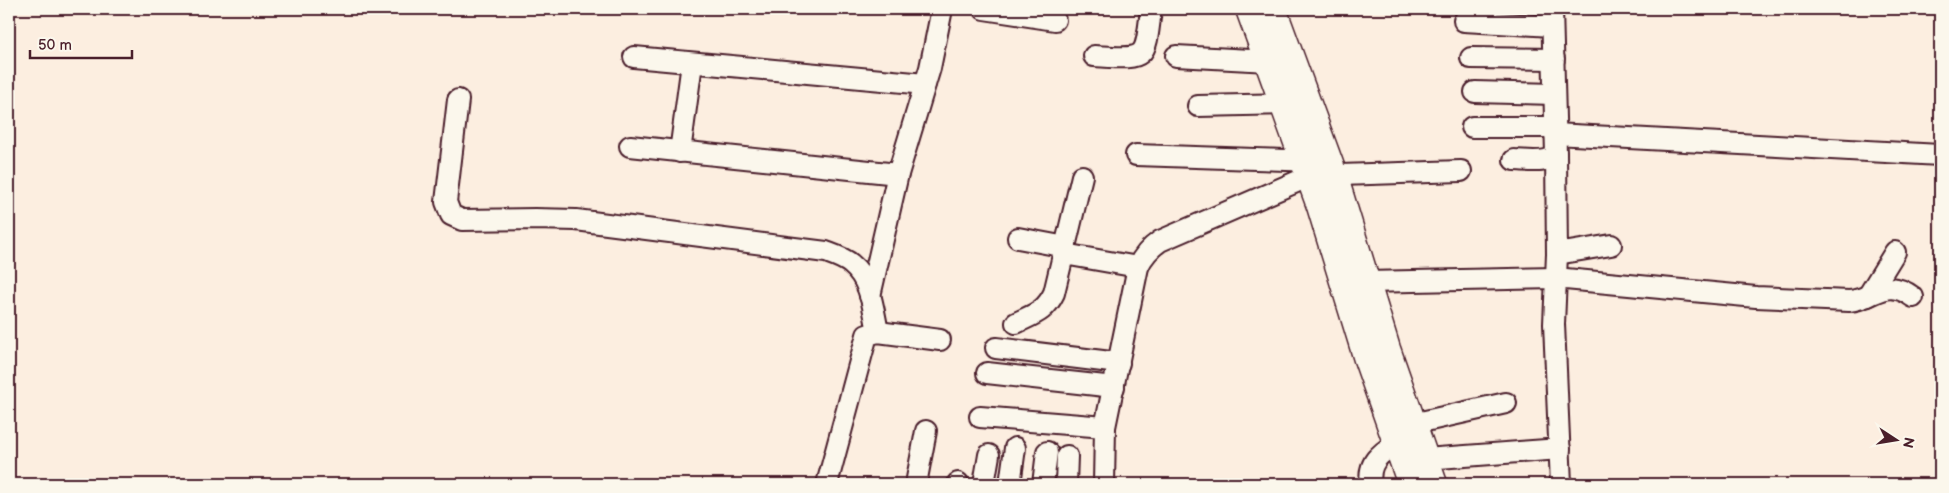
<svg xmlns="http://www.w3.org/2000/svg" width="1949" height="493" viewBox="0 0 1949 493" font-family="'Balsamiq Sans',sans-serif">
<rect width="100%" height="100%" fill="#fceee0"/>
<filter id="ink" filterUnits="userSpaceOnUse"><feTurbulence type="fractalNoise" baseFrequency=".02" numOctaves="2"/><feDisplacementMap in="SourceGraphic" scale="10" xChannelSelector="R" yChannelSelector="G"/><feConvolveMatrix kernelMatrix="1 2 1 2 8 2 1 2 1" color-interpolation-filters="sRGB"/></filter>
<g filter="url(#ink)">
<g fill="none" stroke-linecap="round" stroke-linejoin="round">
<g stroke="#4a1f2b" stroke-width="24">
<g id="minor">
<polyline points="984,9 1055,20"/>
<polyline points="1464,21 1552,26"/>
<path d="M1094 56C1147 59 1145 62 1151 9"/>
<polyline points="1176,56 1269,61"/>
<polyline points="634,57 925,84"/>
<polyline points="1471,58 1554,59"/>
<polyline points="1475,92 1554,94"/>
<path d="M458 100 446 202 451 215 462 220 535 219 576 220 826 252C834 255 844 258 851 264 871 280 873 308 878 332"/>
<polyline points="1198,106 1284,104"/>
<polyline points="1472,127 1555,127"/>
<polyline points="1555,134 1940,155"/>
<polyline points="630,146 898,174"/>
<polyline points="680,152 692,63"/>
<polyline points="1556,154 1557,254 1554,324 1561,484"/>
<polyline points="1136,155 1316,161"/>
<path d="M1514 160C1526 160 1547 165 1556 154L1552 9"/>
<polyline points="1018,238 1066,247"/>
<polyline points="1064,254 1138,267"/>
<polyline points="1557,254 1611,245"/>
<path d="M1366 282 1555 278 1756 297 1849 301C1876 299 1885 276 1913 297"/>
<polyline points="870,296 898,174 930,68 942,9"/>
<polyline points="1868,296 1895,252"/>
<path d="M1016 323C1034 314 1045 312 1054 293L1082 176"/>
<polyline points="996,348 1119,363"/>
<polyline points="987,373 1114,387"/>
<polyline points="980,417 1105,427"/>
<polyline points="1412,424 1506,403"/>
<polyline points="1425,459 1560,449"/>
<polyline points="827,484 867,335 878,332 940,340"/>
<polyline points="916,484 926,431"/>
<polyline points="958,484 958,483"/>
<polyline points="984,484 989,455"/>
<polyline points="1010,484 1015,448"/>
<polyline points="1043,484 1047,452"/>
<polyline points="1066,484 1067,456"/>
<path d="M1104 484 1105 427 1138 267C1143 255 1150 248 1160 241L1310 176 1461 171"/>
<path d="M1371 484C1367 462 1381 453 1397 442"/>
</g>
</g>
<g stroke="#4a1f2b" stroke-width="31">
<g id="highway">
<polyline points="1250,9 1321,206 1367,356 1412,484"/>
<polyline points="1272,9 1333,175 1386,349 1433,484"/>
</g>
</g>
<use href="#minor" stroke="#fbf7ec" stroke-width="20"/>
<use href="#highway" stroke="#fbf7ec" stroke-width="28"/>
</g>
</g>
<rect width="1949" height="493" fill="none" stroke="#fbf7ec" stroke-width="30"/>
<rect x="15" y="15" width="1919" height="463" fill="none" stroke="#4a1f2b" stroke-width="2" filter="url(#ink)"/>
<g transform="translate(1896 440) rotate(102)" stroke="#fbf7ec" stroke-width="4" paint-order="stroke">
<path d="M0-4L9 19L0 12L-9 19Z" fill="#4a1f2b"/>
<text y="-8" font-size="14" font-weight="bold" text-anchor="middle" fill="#4a1f2b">N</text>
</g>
<path d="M30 50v8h102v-8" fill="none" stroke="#4a1f2b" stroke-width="2.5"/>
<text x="38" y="50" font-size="15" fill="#4a1f2b" stroke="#fbf7ec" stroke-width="4" paint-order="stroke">50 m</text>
</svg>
